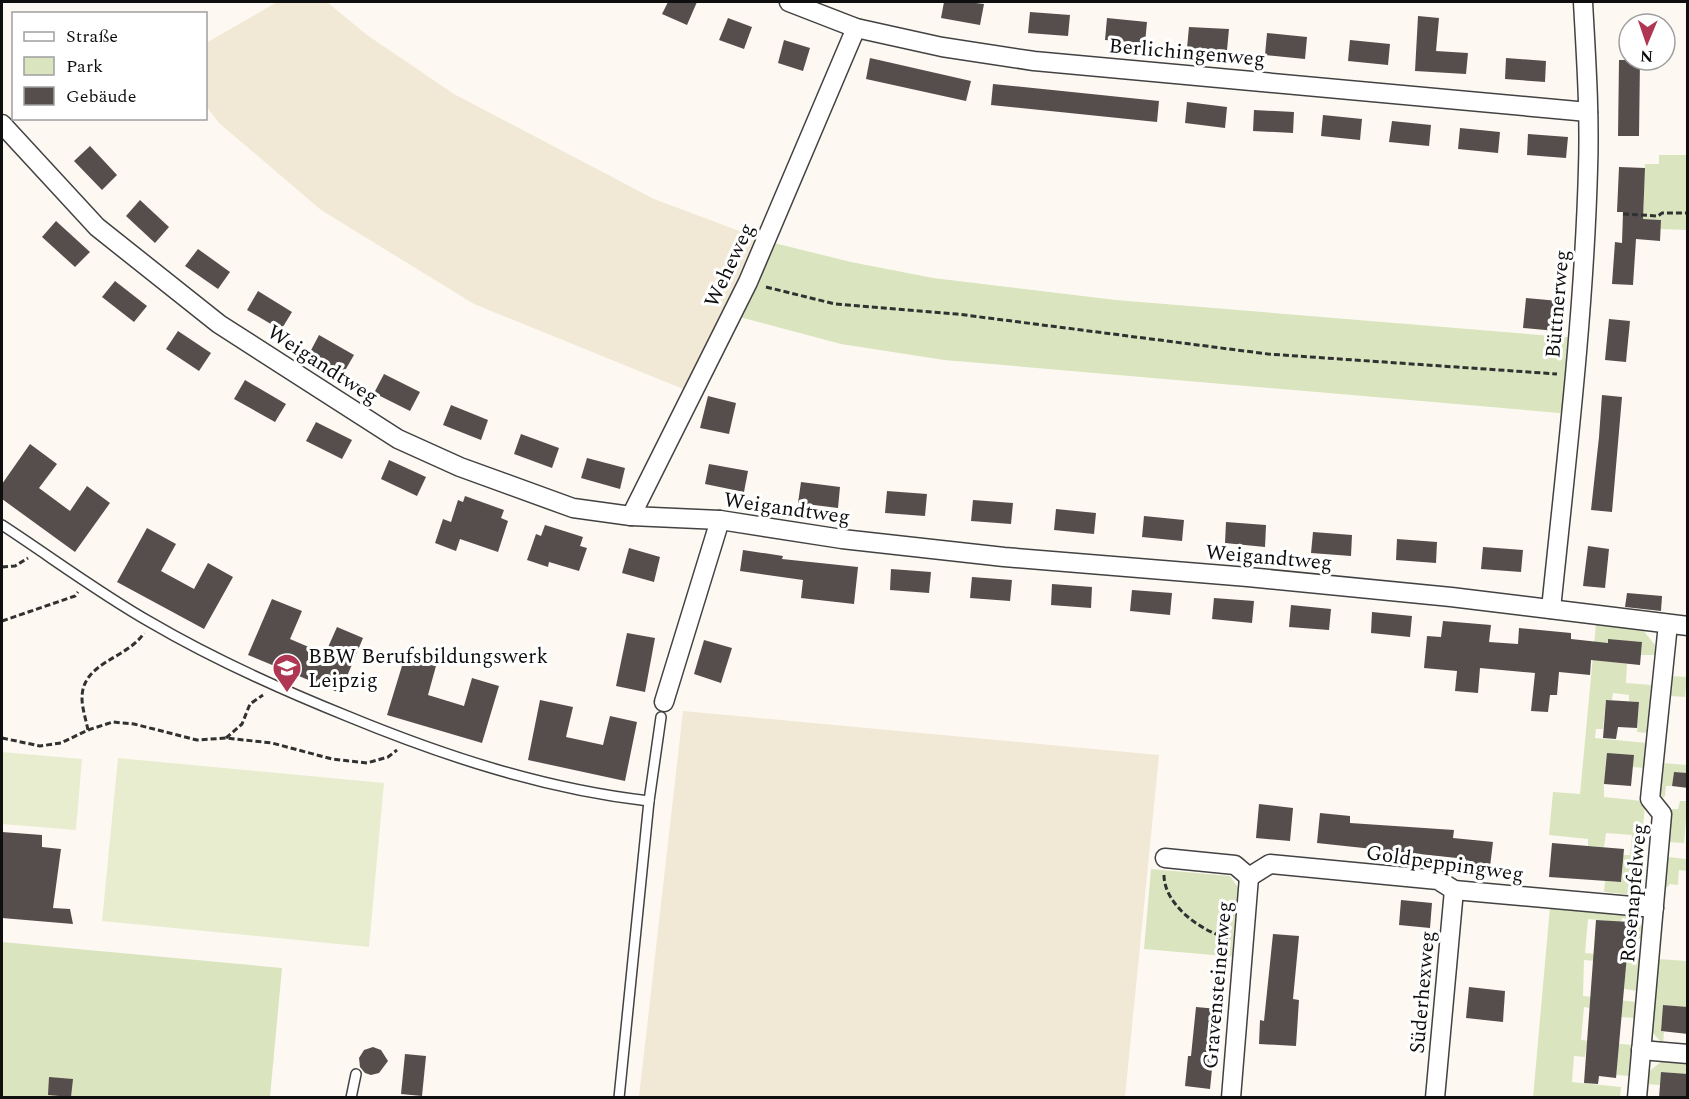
<svg xmlns="http://www.w3.org/2000/svg" width="1689" height="1099" viewBox="0 0 1689 1099" font-family="Spectral,serif">
<rect width="100%" height="100%" fill="#fdf9f2"/>
<g fill="#f1e9d5">
<polygon points="277,2 327,2 367,35 454,94 654,199 766,241 693,393 474,304 321,210 219,123 206,106 206,43"/>
<polygon points="683,711 1159,755 1125,1097 639,1097"/>
</g>
<g fill="#dae5bf">
<polygon points="1659,155 1687,155 1687,230 1660,229 1661,220 1643,219 1645,164 1659,164"/>
<polygon points="766,241 851,262 933,278 1116,300 1577,338 1571,414 944,360 841,344 732,315"/>
<polygon points="1596,624 1643,630 1655,645 1655,655 1641,655 1642,642 1608,640 1606,661 1627,664 1626,683 1652,685 1648,733 1637,732 1639,702 1629,701 1629,695 1613,693 1612,700 1606,700 1603,729 1596,729 1595,738 1647,743 1645,768 1633,767 1604,784 1604,797 1642,801 1645,805 1637,891 1633,895 1604,892 1605,881 1621,882 1623,855 1630,855 1632,835 1606,833 1604,847 1588,846 1588,839 1549,835 1553,792 1580,794"/>
<polygon points="1671,676 1687,677 1685,697 1669,696"/>
<polygon points="1662,763 1687,765 1687,773 1674,772 1672,786 1666,786 1665,796 1663,798 1659,793"/>
<polygon points="1680,801 1687,801 1687,820 1686,820 1684,843 1669,842 1672,809 1678,809"/>
<polygon points="1668,857 1687,859 1687,871 1679,870 1678,885 1670,884 1665,889"/>
<polygon points="1151,869 1230,876 1242,893 1236,957 1144,949"/>
<polygon points="1550,907 1631,914 1643,928 1642,939 1635,938 1636,925 1631,919 1622,918 1621,922 1588,919 1585,953 1641,958 1638,991 1624,989 1626,964 1584,960 1583,996 1637,1002 1635,1018 1621,1017 1590,1005 1590,1008 1584,1007 1581,1040 1633,1045 1630,1076 1616,1075 1618,1052 1586,1049 1585,1057 1574,1056 1572,1082 1621,1087 1620,1097 1533,1098"/>
<polygon points="2,942 282,968 270,1097 2,1097"/>
<polygon points="1658,959 1687,961 1687,1007 1663,1005 1661,1031 1664,1032 1663,1044 1651,1031"/>
<polygon points="1662,1061 1687,1063 1687,1074 1662,1072 1660,1085 1646,1084 1647,1073"/>
</g>
<g fill="#e9edd0">
<polygon points="2,752 82,759 76,830 2,824"/>
<polygon points="118,758 384,783 369,947 102,921"/>
</g>
<g fill="#564e4c">
<polygon points="668,2 697,2 687,25 662,14"/>
<polygon points="944,2 968,2 984,4 980,25 941,18"/>
<polygon points="1030,12 1070,15 1068,36 1028,33"/>
<polygon points="1418,16 1439,18 1436,51 1468,53 1466,74 1415,71"/>
<polygon points="728,18 752,27 744,49 719,40"/>
<polygon points="1107,18 1147,22 1145,43 1105,40"/>
<polygon points="1189,27 1229,29 1227,50 1187,48"/>
<polygon points="1267,33 1307,37 1305,59 1265,55"/>
<polygon points="784,40 810,48 803,71 778,63"/>
<polygon points="1350,40 1390,44 1388,65 1348,61"/>
<polygon points="870,58 971,81 966,101 866,79"/>
<polygon points="1506,58 1546,61 1545,82 1505,79"/>
<polygon points="1619,60 1640,60 1639,136 1618,136"/>
<polygon points="993,84 1159,101 1157,122 991,105"/>
<polygon points="1187,102 1227,107 1225,128 1185,123"/>
<polygon points="1254,110 1294,112 1293,133 1253,131"/>
<polygon points="1323,115 1362,119 1360,140 1321,136"/>
<polygon points="1392,121 1431,125 1429,146 1389,142"/>
<polygon points="1460,128 1500,132 1498,153 1458,149"/>
<polygon points="1528,134 1568,137 1566,158 1527,155"/>
<polygon points="90,146 117,175 102,190 74,161"/>
<polygon points="1619,167 1645,168 1643,219 1661,220 1660,241 1636,239 1633,285 1612,284 1615,242 1622,243 1623,212 1617,212"/>
<polygon points="140,200 169,227 155,243 126,216"/>
<polygon points="56,221 90,252 75,267 42,237"/>
<polygon points="198,249 230,272 218,289 185,266"/>
<polygon points="115,281 147,306 134,322 102,297"/>
<polygon points="258,291 292,312 281,330 247,310"/>
<polygon points="1526,298 1559,301 1556,331 1523,328"/>
<polygon points="1609,319 1630,321 1626,362 1605,360"/>
<polygon points="178,331 211,353 199,371 166,349"/>
<polygon points="319,335 354,355 343,374 309,354"/>
<polygon points="384,374 420,392 410,411 374,393"/>
<polygon points="245,380 286,404 275,422 234,399"/>
<polygon points="1602,395 1622,397 1612,512 1591,510 1599,437"/>
<polygon points="708,396 736,403 729,434 700,428"/>
<polygon points="451,405 488,420 481,440 443,425"/>
<polygon points="316,422 352,440 342,459 306,441"/>
<polygon points="521,434 559,448 552,468 514,454"/>
<polygon points="30,444 57,464 39,488 70,511 87,486 110,503 75,552 2,499 2,484"/>
<polygon points="587,458 625,468 620,489 581,478"/>
<polygon points="389,460 426,477 417,496 381,479"/>
<polygon points="709,464 748,471 744,492 705,484"/>
<polygon points="801,482 840,487 838,508 798,503"/>
<polygon points="887,491 927,494 925,516 885,513"/>
<polygon points="465,496 504,510 501,518 508,521 498,552 460,539 456,551 435,543 443,519 451,522 458,500 463,502"/>
<polygon points="973,500 1013,503 1011,524 971,521"/>
<polygon points="1056,509 1096,513 1094,534 1054,530"/>
<polygon points="1144,516 1184,520 1182,541 1142,537"/>
<polygon points="1226,522 1266,525 1265,547 1225,543"/>
<polygon points="545,525 583,537 580,546 587,548 579,571 549,562 548,567 527,560 536,534 541,536"/>
<polygon points="147,528 176,544 161,571 194,589 208,563 233,577 204,629 117,582"/>
<polygon points="1313,532 1352,535 1351,556 1311,553"/>
<polygon points="1397,539 1437,542 1436,563 1396,560"/>
<polygon points="1588,546 1609,549 1605,588 1583,586"/>
<polygon points="1483,547 1523,550 1521,572 1481,569"/>
<polygon points="629,548 660,557 654,582 622,573"/>
<polygon points="743,550 783,556 782,559 858,567 854,604 801,598 803,580 740,571"/>
<polygon points="891,569 931,572 929,593 890,590"/>
<polygon points="972,577 1012,580 1010,601 970,598"/>
<polygon points="1052,584 1092,587 1091,608 1051,605"/>
<polygon points="1132,590 1172,593 1170,615 1130,611"/>
<polygon points="1627,593 1662,596 1661,611 1625,607"/>
<polygon points="1214,598 1254,601 1252,623 1212,619"/>
<polygon points="272,599 302,611 290,639 325,654 337,627 363,638 340,693 248,655"/>
<polygon points="1291,605 1331,609 1329,630 1289,627"/>
<polygon points="1372,612 1412,616 1410,637 1371,633"/>
<polygon points="1443,621 1491,625 1489,642 1518,644 1519,628 1571,633 1571,639 1608,643 1608,639 1642,642 1640,665 1591,660 1590,675 1559,672 1557,695 1550,695 1548,712 1531,711 1535,673 1480,668 1478,693 1455,691 1457,671 1424,668 1427,636 1441,637"/>
<polygon points="627,633 655,638 645,692 616,686"/>
<polygon points="704,640 732,648 721,683 694,674"/>
<polygon points="405,656 436,666 428,695 464,706 472,678 499,686 482,743 387,715"/>
<polygon points="540,700 573,707 566,737 603,745 610,716 637,722 625,781 528,760"/>
<polygon points="1606,700 1639,702 1637,728 1618,727 1616,739 1603,738"/>
<polygon points="1607,753 1634,755 1631,786 1604,784"/>
<polygon points="1674,772 1688,773 1688,788 1672,786"/>
<polygon points="1259,804 1293,808 1290,841 1256,838"/>
<polygon points="1320,813 1350,816 1350,823 1454,830 1453,838 1493,842 1489,875 1465,872 1466,859 1317,843"/>
<polygon points="2,832 42,835 42,847 61,849 53,908 70,909 73,924 2,918"/>
<polygon points="1552,843 1624,849 1621,882 1549,877"/>
<polygon points="1401,900 1432,903 1430,928 1399,925"/>
<polygon points="1596,920 1630,922 1616,1078 1599,1076 1598,1084 1584,1083"/>
<polygon points="1273,934 1299,936 1293,999 1299,1000 1296,1046 1259,1044 1260,1020 1264,1021"/>
<polygon points="1469,987 1505,991 1503,1022 1466,1018"/>
<polygon points="1663,1005 1688,1007 1688,1034 1661,1031"/>
<polygon points="1196,1007 1218,1009 1210,1089 1185,1086 1188,1056 1191,1056"/>
<polygon points="373,1047 381,1050 388,1061 379,1073 371,1075 365,1073 360,1067 359,1058 364,1050"/>
<polygon points="405,1054 426,1056 422,1096 401,1094"/>
<polygon points="1661,1072 1688,1074 1688,1098 1659,1098"/>
<polygon points="49,1077 73,1079 71,1097 48,1095"/>
</g>
<g fill="none" stroke-linecap="round" stroke-linejoin="round">
<g stroke="#424242" stroke-width="12">
<g id="lane">
<path d="M2 525C51 557 99 593 150 622 213 659 280 689 347 716 444 756 544 789 649 801"/>
<polyline points="351,1098 356,1074"/>
<polyline points="619,1098 649,801 661,717"/>
</g>
</g>
<g stroke="#424242" stroke-width="21">
<g id="street">
<polyline points="789,2 856,28 942,47 1034,61 1588,112"/>
<polyline points="2,124 97,227 219,324 398,439 460,467 573,508 631,516 720,520 842,539 1004,557 1248,577 1451,597 1688,626"/>
<polyline points="631,516 748,282 856,28"/>
<path d="M1551 609C1566 463 1584 316 1588 169 1590 113 1586 57 1583 2"/>
<polyline points="664,702 720,520"/>
<polyline points="1165,858 1235,865 1249,877 1270,864 1438,880 1454,890 1654,908"/>
<polyline points="1641,1050 1688,1054"/>
<polyline points="1231,1098 1249,877"/>
<polyline points="1435,1098 1454,890"/>
<polyline points="1637,1098 1662,814 1650,799 1668,624"/>
</g>
</g>
<g stroke="#313131" stroke-width="3" stroke-dasharray="6 3" stroke-linecap="butt">
<polyline points="1623,214 1658,216 1662,213 1688,213"/>
<polyline points="766,287 835,304 957,314 1268,354 1557,374"/>
<polyline points="2,567 15,566 28,558"/>
<polyline points="2,621 75,596 78,592"/>
<path d="M88 730C86 720 82 708 82 698 82 662 127 659 144 633"/>
<polyline points="2,738 40,746 61,743 88,730 113,722 134,724 197,740 226,738 272,743 332,759 367,763 388,757 397,750"/>
<polyline points="226,738 242,724 250,704 263,695"/>
<path d="M1164 875C1164 905 1202 932 1228 938"/>
</g>
<use href="#lane" stroke="#fff" stroke-width="9"/>
<use href="#street" stroke="#fff" stroke-width="18"/>
</g>
<defs>
<g id="school-pin" transform="scale(1.5)"><path d="M0 17L-7.5 6A9.5 9.5 0 1 1 7.5 6Z" fill="#af3754" stroke="#fff"/><path d="M0-5L7-2L0 1L-7-2ZM-4 1L0 2.5L4 1V4Q0 6-4 4Z" fill="#fff"/></g>
</defs>
<g fill-rule="evenodd">
<use href="#school-pin" x="287" y="668"/>
</g>
<g text-anchor="middle" stroke-width="6" stroke-linejoin="round" paint-order="stroke">
<g font-size="21" fill="#0f0f0f" stroke="#fff">
<text transform="translate(1187 52) rotate(5)" y="7">Berlichingenweg</text>
<text transform="translate(729 265) rotate(-65)" y="7">Weheweg</text>
<text transform="translate(1557 304) rotate(-85)" y="7">Büttnerweg</text>
<text transform="translate(323 364) rotate(33)" y="7">Weigandtweg</text>
<text transform="translate(787 508) rotate(8)" y="7">Weigandtweg</text>
<text transform="translate(1269 557) rotate(5)" y="7">Weigandtweg</text>
<text transform="translate(1445 863) rotate(8)" y="7">Goldpeppingweg</text>
<text transform="translate(1633 893) rotate(-85)" y="7">Rosenapfelweg</text>
<text transform="translate(1217 985) rotate(-85)" y="7">Gravensteinerweg</text>
<text transform="translate(1422 992) rotate(-85)" y="7">Süderhexweg</text>
</g>
<g font-size="21" fill="#0f0f0f" stroke="#fff" text-anchor="start">
<text x="308" y="663">BBW Berufsbildungswerk<tspan x="308" dy="24">Leipzig</tspan></text>
</g>
</g>
<rect width="1689" height="1099" fill="none" stroke="#0f0f0f" stroke-width="6"/>
<rect x="12" y="12" width="195" height="108" fill="#ffffff" stroke="#9f9f9f" stroke-width="1.5"/>
<rect x="24" y="32" width="30" height="9" fill="#ffffff" stroke="#9f9f9f" stroke-width="1.5"/>
<text x="66" y="42" font-size="18" fill="#0f0f0f">Straße</text>
<rect x="24" y="57" width="30" height="18" fill="#dae5bf" stroke="#9f9f9f" stroke-width="1.5"/>
<text x="66" y="72" font-size="18" fill="#0f0f0f">Park</text>
<rect x="24" y="87" width="30" height="18" fill="#564e4c" stroke="#9f9f9f" stroke-width="1.5"/>
<text x="66" y="102" font-size="18" fill="#0f0f0f">Gebäude</text>
<g transform="translate(1647 42) rotate(182)"><circle r="28" fill="#ffffff" stroke="#9f9f9f" stroke-width="1.5"/>
<path d="M0-4.5L10 22L0 15L-10 22Z" fill="#af3754"/>
<text y="-9" font-size="16" font-weight="bold" text-anchor="middle" fill="#0f0f0f">N</text>
</g>
</svg>
